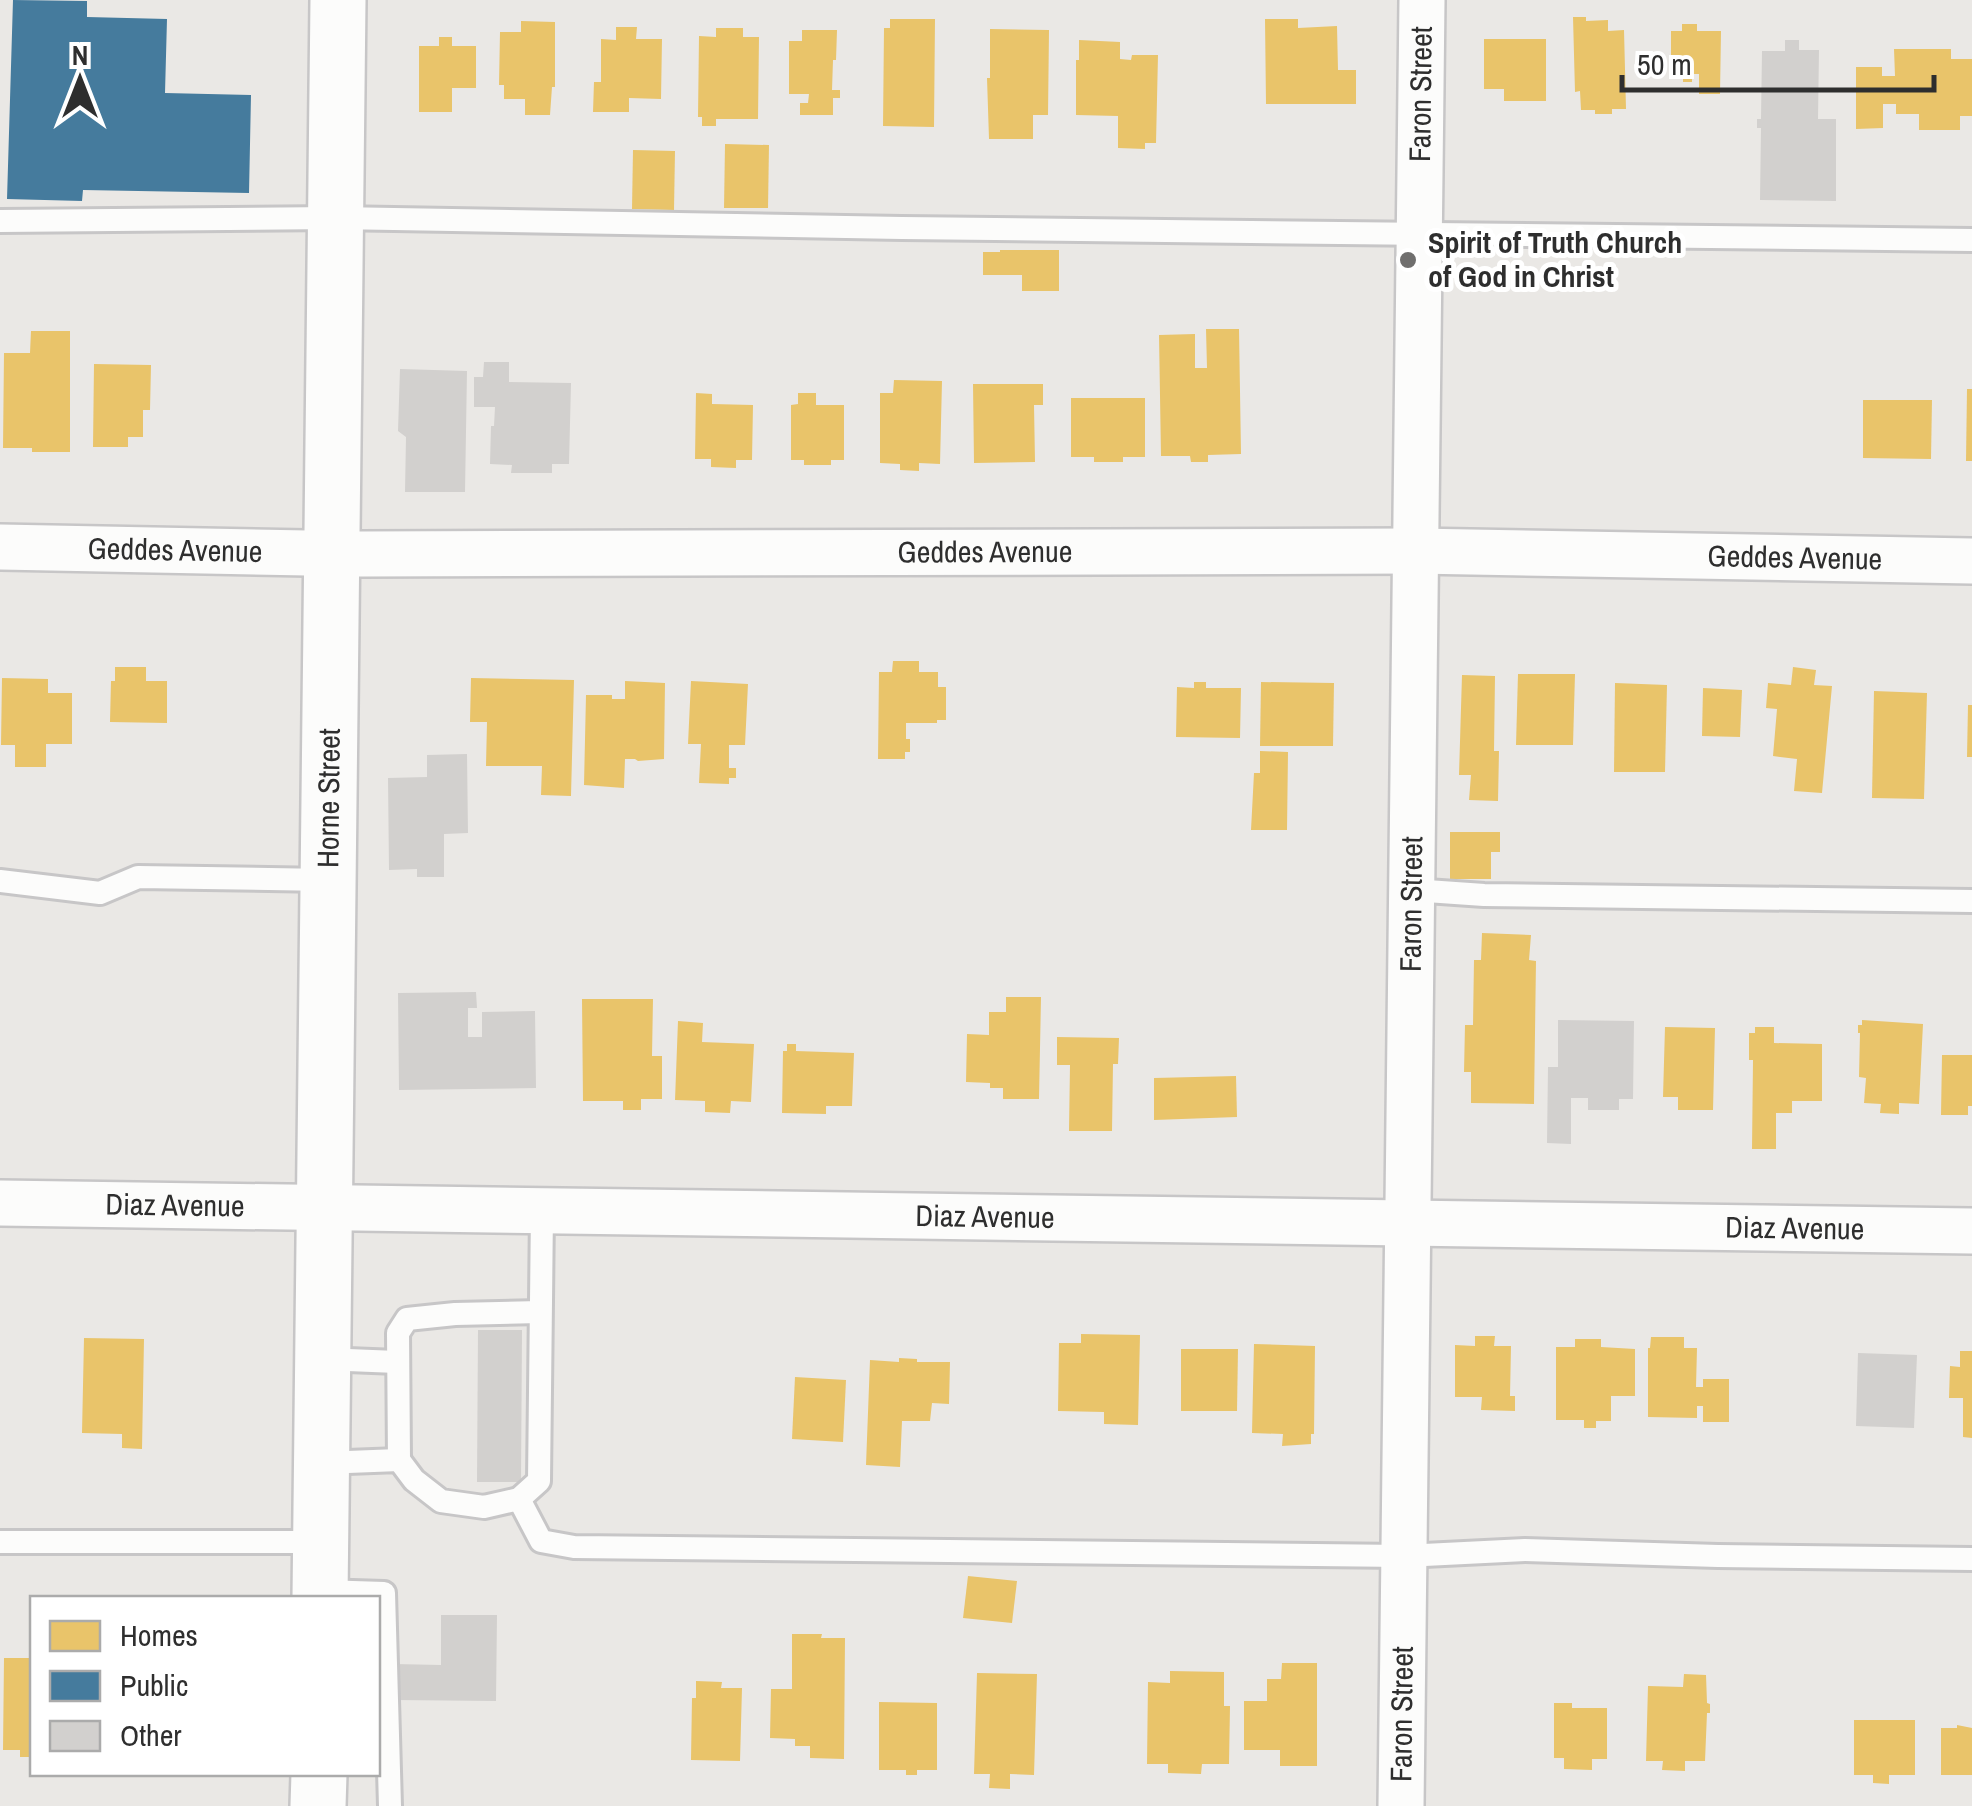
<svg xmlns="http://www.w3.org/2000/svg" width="1972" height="1806" viewBox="0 0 1972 1806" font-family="'Archivo Narrow',sans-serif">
<rect width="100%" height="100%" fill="#eae8e5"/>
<g fill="#e9c46a">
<polygon points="1573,17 1586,17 1586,21 1608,20 1608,31 1624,30 1626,109 1612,109 1612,114 1595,114 1595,110 1581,110 1580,91 1575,92"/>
<polygon points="890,19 935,19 934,127 883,126 884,28 890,28"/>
<polygon points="1265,19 1298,19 1298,28 1337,26 1338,70 1356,70 1356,104 1266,104"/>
<polygon points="521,21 555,22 555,87 552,87 550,115 525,115 525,99 504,99 504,85 499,85 500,32 521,32"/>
<polygon points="1682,24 1697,24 1697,31 1721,31 1720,94 1699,94 1699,74 1692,74 1692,82 1683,82 1683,74 1671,74 1671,31 1682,31"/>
<polygon points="616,27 637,27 636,39 662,39 661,99 629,98 629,112 593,112 594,82 601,82 601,39 616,40"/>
<polygon points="716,28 743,28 743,37 759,37 758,119 716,119 716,126 702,126 702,117 698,117 699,36 716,37"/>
<polygon points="990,29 1049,30 1048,115 1033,115 1033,139 989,139 987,78 990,78"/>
<polygon points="802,30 837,30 836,60 833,60 832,90 840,90 840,98 833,98 833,115 800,115 800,103 808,103 809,94 789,94 789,41 802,41"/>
<polygon points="439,37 452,37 452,46 476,46 476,88 452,88 452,112 419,112 419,46 439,46"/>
<polygon points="1484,39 1546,39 1546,101 1504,101 1504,89 1484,89"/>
<polygon points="1079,40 1120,42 1120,59 1131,60 1132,55 1158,55 1156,143 1145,143 1145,149 1118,148 1118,116 1076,115 1076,60 1079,60"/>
<polygon points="1894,49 1951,49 1951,59 1972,59 1972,116 1960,116 1960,130 1919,130 1919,114 1896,114 1896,104 1883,104 1883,128 1856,129 1856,67 1882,67 1882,76 1895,76"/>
<polygon points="725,144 769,145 768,208 724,208"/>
<polygon points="633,150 675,151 674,210 632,209"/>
<polygon points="1000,250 1059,250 1059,291 1022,291 1022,275 983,275 983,252 1000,252"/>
<polygon points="1206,329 1239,329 1241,454 1208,455 1208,462 1191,462 1190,456 1161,456 1159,335 1195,334 1195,368 1207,368"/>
<polygon points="31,331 70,331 70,452 32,452 32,448 3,448 4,353 30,353"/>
<polygon points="94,364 151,365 150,410 143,410 143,437 128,437 128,447 93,447"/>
<polygon points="894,380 942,381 940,464 919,463 919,471 900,470 900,464 880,463 880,393 893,393"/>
<polygon points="973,384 1043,384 1043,405 1034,405 1035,462 974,463"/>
<polygon points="1967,389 1972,389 1972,461 1966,461"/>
<polygon points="696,393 712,394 712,404 753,405 752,460 736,460 736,468 711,467 711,459 695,459"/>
<polygon points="798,393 816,393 816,405 844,405 844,460 831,460 831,465 804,465 804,460 791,460 791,405 798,404"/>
<polygon points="1071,398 1145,398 1145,457 1123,457 1123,462 1094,462 1094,457 1071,457"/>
<polygon points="1863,400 1932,400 1931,459 1863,458"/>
<polygon points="893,661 919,661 919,672 938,672 938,687 946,687 946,720 937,720 937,723 906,723 906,739 910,739 910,752 905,752 905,759 878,759 879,672 892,672"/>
<polygon points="115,667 146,667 146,681 167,681 167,723 110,722 111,681 115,681"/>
<polygon points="1793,667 1816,670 1814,685 1832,686 1822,793 1794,791 1797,759 1773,756 1777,709 1766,708 1768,683 1791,685"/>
<polygon points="1518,674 1575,674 1573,745 1516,745"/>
<polygon points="1462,675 1495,676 1494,751 1499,751 1498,801 1469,800 1471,775 1459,775"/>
<polygon points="2,678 48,679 48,693 72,693 72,744 46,744 46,767 15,767 15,745 1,745"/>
<polygon points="471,678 574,680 571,796 541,795 542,766 486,766 487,722 470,722"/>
<polygon points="625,681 665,683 664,759 638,761 635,759 625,759 624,788 584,785 586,695 612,695 612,699 625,699"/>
<polygon points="691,681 748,684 745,745 729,745 729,768 736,768 736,778 729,778 729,784 699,783 701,744 688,744"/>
<polygon points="1194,682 1206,682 1206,688 1241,688 1240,738 1176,737 1177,687 1194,688"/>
<polygon points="1261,682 1334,683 1333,746 1260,746"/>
<polygon points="1615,683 1667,685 1665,772 1614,772"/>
<polygon points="1703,688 1742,690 1740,737 1702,736"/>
<polygon points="1874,691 1927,693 1924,799 1872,798"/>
<polygon points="1968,705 1972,705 1972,757 1967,757"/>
<polygon points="1260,751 1288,752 1287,830 1251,830 1254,773 1260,773"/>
<polygon points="1450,832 1500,832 1500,852 1491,852 1491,879 1450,879"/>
<polygon points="1482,933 1531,935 1529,960 1536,961 1534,1104 1471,1103 1471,1072 1464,1072 1465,1025 1473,1025 1474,960 1481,960"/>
<polygon points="1006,997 1041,997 1039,1099 1003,1099 1003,1088 990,1088 990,1083 966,1082 967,1034 989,1035 989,1012 1006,1012"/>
<polygon points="582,999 653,999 652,1056 662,1056 662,1099 641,1099 641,1110 623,1110 623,1101 583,1101"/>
<polygon points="1862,1020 1923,1024 1919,1104 1899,1103 1899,1114 1880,1113 1881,1104 1864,1103 1866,1078 1859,1077 1860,1033 1858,1033 1858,1025 1862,1025"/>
<polygon points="678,1021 703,1023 702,1042 754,1044 751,1102 731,1101 730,1113 705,1112 705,1101 675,1100"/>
<polygon points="1665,1027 1715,1028 1713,1110 1678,1110 1678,1097 1663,1097"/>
<polygon points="1755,1027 1774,1027 1774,1043 1822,1044 1822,1101 1792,1101 1792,1113 1776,1113 1776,1149 1752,1149 1753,1060 1749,1060 1749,1033 1755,1033"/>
<polygon points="1057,1037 1119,1038 1118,1064 1113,1064 1112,1131 1069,1131 1070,1065 1057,1065"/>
<polygon points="787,1044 796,1044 796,1051 854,1053 852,1106 826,1106 826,1114 782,1113 783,1051 787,1051"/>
<polygon points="1942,1055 1972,1055 1972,1106 1968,1106 1968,1115 1941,1115"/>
<polygon points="1236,1076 1237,1117 1154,1120 1154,1078"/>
<polygon points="1081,1334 1140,1335 1138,1425 1104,1424 1104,1412 1058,1411 1059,1343 1081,1343"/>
<polygon points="1475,1336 1495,1336 1494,1346 1511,1346 1510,1396 1515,1396 1515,1411 1481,1410 1482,1397 1455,1397 1455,1345 1475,1346"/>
<polygon points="1651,1337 1684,1337 1684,1348 1697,1348 1696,1387 1703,1387 1703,1379 1729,1379 1729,1422 1703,1422 1703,1406 1697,1406 1697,1418 1648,1417 1648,1348 1650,1348"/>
<polygon points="84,1338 144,1339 142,1449 122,1448 122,1434 82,1433"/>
<polygon points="1575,1339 1601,1339 1601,1347 1635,1349 1635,1396 1611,1396 1611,1421 1596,1421 1596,1428 1584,1428 1584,1420 1556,1420 1556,1347 1575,1347"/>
<polygon points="1254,1344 1315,1346 1314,1434 1311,1434 1311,1444 1282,1446 1283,1434 1252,1433"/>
<polygon points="1181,1349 1238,1349 1237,1411 1181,1411"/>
<polygon points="1960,1351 1972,1351 1972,1438 1963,1437 1963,1398 1949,1398 1950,1366 1960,1367"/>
<polygon points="899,1358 917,1359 917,1362 950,1362 949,1404 932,1403 930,1421 902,1421 900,1467 866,1465 870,1360 899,1362"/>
<polygon points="795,1377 846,1380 843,1442 792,1439"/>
<polygon points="968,1576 1017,1581 1012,1623 963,1618"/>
<polygon points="792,1634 822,1634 821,1638 845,1638 844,1759 810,1758 810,1746 795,1746 795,1739 770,1738 771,1689 792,1689"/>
<polygon points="4,1658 32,1658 32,1757 20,1757 20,1750 3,1750"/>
<polygon points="1282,1663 1317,1663 1317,1766 1280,1766 1280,1750 1244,1750 1244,1701 1267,1701 1267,1679 1281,1679"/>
<polygon points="1170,1671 1224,1672 1224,1706 1230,1706 1229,1764 1202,1764 1201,1774 1168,1773 1168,1764 1147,1764 1148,1682 1170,1683"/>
<polygon points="977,1673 1037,1674 1034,1775 1010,1774 1010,1789 989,1788 990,1774 974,1774"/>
<polygon points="1684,1674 1706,1675 1707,1703 1710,1704 1710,1713 1707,1713 1705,1761 1685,1761 1685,1771 1662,1770 1663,1761 1646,1761 1648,1686 1683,1687"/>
<polygon points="696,1681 722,1682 721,1688 742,1688 740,1761 691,1760 692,1698 696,1698"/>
<polygon points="879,1702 937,1703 937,1770 917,1770 917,1775 906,1775 906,1770 879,1770"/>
<polygon points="1554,1703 1572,1703 1572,1708 1607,1708 1607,1759 1592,1759 1592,1770 1564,1769 1564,1758 1554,1758"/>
<polygon points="1854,1720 1915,1720 1915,1775 1889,1775 1889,1784 1873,1783 1873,1775 1854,1775"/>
<polygon points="1957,1725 1972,1728 1972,1775 1941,1775 1941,1728 1957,1728"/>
</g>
<polygon fill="#457b9d" points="13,0 87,1 87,17 167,19 165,93 251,95 249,193 83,190 82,201 7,199"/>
<g fill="#d2d0ce">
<polygon points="1785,40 1799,40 1799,50 1819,50 1818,119 1836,119 1836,201 1760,200 1761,128 1757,128 1757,119 1761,119 1762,51 1785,51"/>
<polygon points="484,362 509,362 509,382 571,383 569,464 552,464 552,473 511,473 512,465 490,464 491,426 494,426 495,407 474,407 474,377 483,377"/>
<polygon points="400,369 467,371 465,492 405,492 406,437 398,431"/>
<polygon points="467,754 468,833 444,834 444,877 417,877 417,869 389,870 388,778 427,777 427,755"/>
<polygon points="476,992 477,1008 468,1008 468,1037 482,1037 482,1012 535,1011 536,1088 399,1090 398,993"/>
<polygon points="1558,1020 1634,1021 1633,1099 1619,1099 1619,1110 1588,1110 1588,1098 1571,1098 1571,1144 1547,1143 1548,1067 1558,1067"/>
<polygon points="478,1330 522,1330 521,1482 477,1482"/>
<polygon points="1858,1353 1917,1355 1914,1428 1856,1426"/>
<polygon points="441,1615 497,1615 496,1701 394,1700 394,1664 441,1665"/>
</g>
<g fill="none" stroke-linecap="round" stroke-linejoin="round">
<g stroke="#c7c6c7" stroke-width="28">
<g id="service">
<polyline points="0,221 336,218 902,228 1972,240"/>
<polyline points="0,881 100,893 138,877 327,880"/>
<polyline points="1412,890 1484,895 1972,901"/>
<polyline points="323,1359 397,1362"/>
<polyline points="399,1460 398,1333 407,1319 455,1314 540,1312"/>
<polyline points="322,1463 399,1460 414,1480 441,1501 484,1507 519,1499 539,1481 542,1211"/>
<polyline points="519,1499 541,1541 574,1547 1404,1556 1525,1550 1718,1556 1972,1559"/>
<polyline points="0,1542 321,1542"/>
<polyline points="321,1591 384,1593 390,1806"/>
</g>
</g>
<g stroke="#c7c6c7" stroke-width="50">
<g id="minor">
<path id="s1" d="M0 547 360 554 1416 551 1972 561"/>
<path id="s2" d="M0 1203 1972 1231"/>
<path id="s3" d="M1401 1806 1422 0"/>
</g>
</g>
<g stroke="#c7c6c7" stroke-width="60">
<g id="tertiary">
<path id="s4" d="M320 1598 338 0"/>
<polyline points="318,1806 319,1774"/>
</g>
</g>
<use href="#service" stroke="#fcfcfb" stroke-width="22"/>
<use href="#minor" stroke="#fcfcfb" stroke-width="45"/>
<use href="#tertiary" stroke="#fcfcfb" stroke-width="55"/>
</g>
<circle fill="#706f6e" stroke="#fff" stroke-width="4" cx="1408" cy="260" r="10"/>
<g text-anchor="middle" stroke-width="10" stroke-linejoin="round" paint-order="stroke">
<g font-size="30" fill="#2e2e2e" stroke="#fff">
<text dy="10" stroke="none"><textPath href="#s3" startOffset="1712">Faron Street</textPath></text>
<text dy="10" stroke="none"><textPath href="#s1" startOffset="175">Geddes Avenue</textPath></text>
<text dy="10" stroke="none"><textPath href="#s1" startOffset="985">Geddes Avenue</textPath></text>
<text dy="10" stroke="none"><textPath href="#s1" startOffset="1795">Geddes Avenue</textPath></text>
<text dy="10" stroke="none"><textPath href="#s4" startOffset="800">Horne Street</textPath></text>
<text dy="10" stroke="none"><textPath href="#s3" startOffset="902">Faron Street</textPath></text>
<text dy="10" stroke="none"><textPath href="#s2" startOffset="175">Diaz Avenue</textPath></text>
<text dy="10" stroke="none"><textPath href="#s2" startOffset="985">Diaz Avenue</textPath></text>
<text dy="10" stroke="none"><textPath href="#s2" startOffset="1795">Diaz Avenue</textPath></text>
<text dy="10" stroke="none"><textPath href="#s3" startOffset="92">Faron Street</textPath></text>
</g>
<g font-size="30" font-weight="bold" fill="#2e2e2e" stroke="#fff" text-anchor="start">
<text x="1428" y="253">Spirit of Truth Church<tspan x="1428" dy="34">of God in Christ</tspan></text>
</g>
</g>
<rect x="30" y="1596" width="350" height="180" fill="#ffffff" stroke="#ababab" stroke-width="2.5"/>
<rect x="50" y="1621" width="50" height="30" fill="#e9c46a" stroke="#ababab" stroke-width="2.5"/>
<text x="120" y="1646" font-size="30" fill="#2e2e2e">Homes</text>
<rect x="50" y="1671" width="50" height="30" fill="#457b9d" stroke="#ababab" stroke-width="2.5"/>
<text x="120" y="1696" font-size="30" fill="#2e2e2e">Public</text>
<rect x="50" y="1721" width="50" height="30" fill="#d2d0ce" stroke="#ababab" stroke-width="2.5"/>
<text x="120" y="1746" font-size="30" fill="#2e2e2e">Other</text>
<g transform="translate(80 80)" stroke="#ffffff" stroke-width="8" paint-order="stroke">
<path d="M0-8L18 38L0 25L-18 38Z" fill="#2e2e2e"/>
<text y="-15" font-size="28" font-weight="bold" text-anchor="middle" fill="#2e2e2e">N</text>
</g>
<path d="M1622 75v15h312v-15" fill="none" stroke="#2e2e2e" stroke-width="5"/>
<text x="1637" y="75" font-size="30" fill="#2e2e2e" stroke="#ffffff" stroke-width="8" paint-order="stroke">50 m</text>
</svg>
